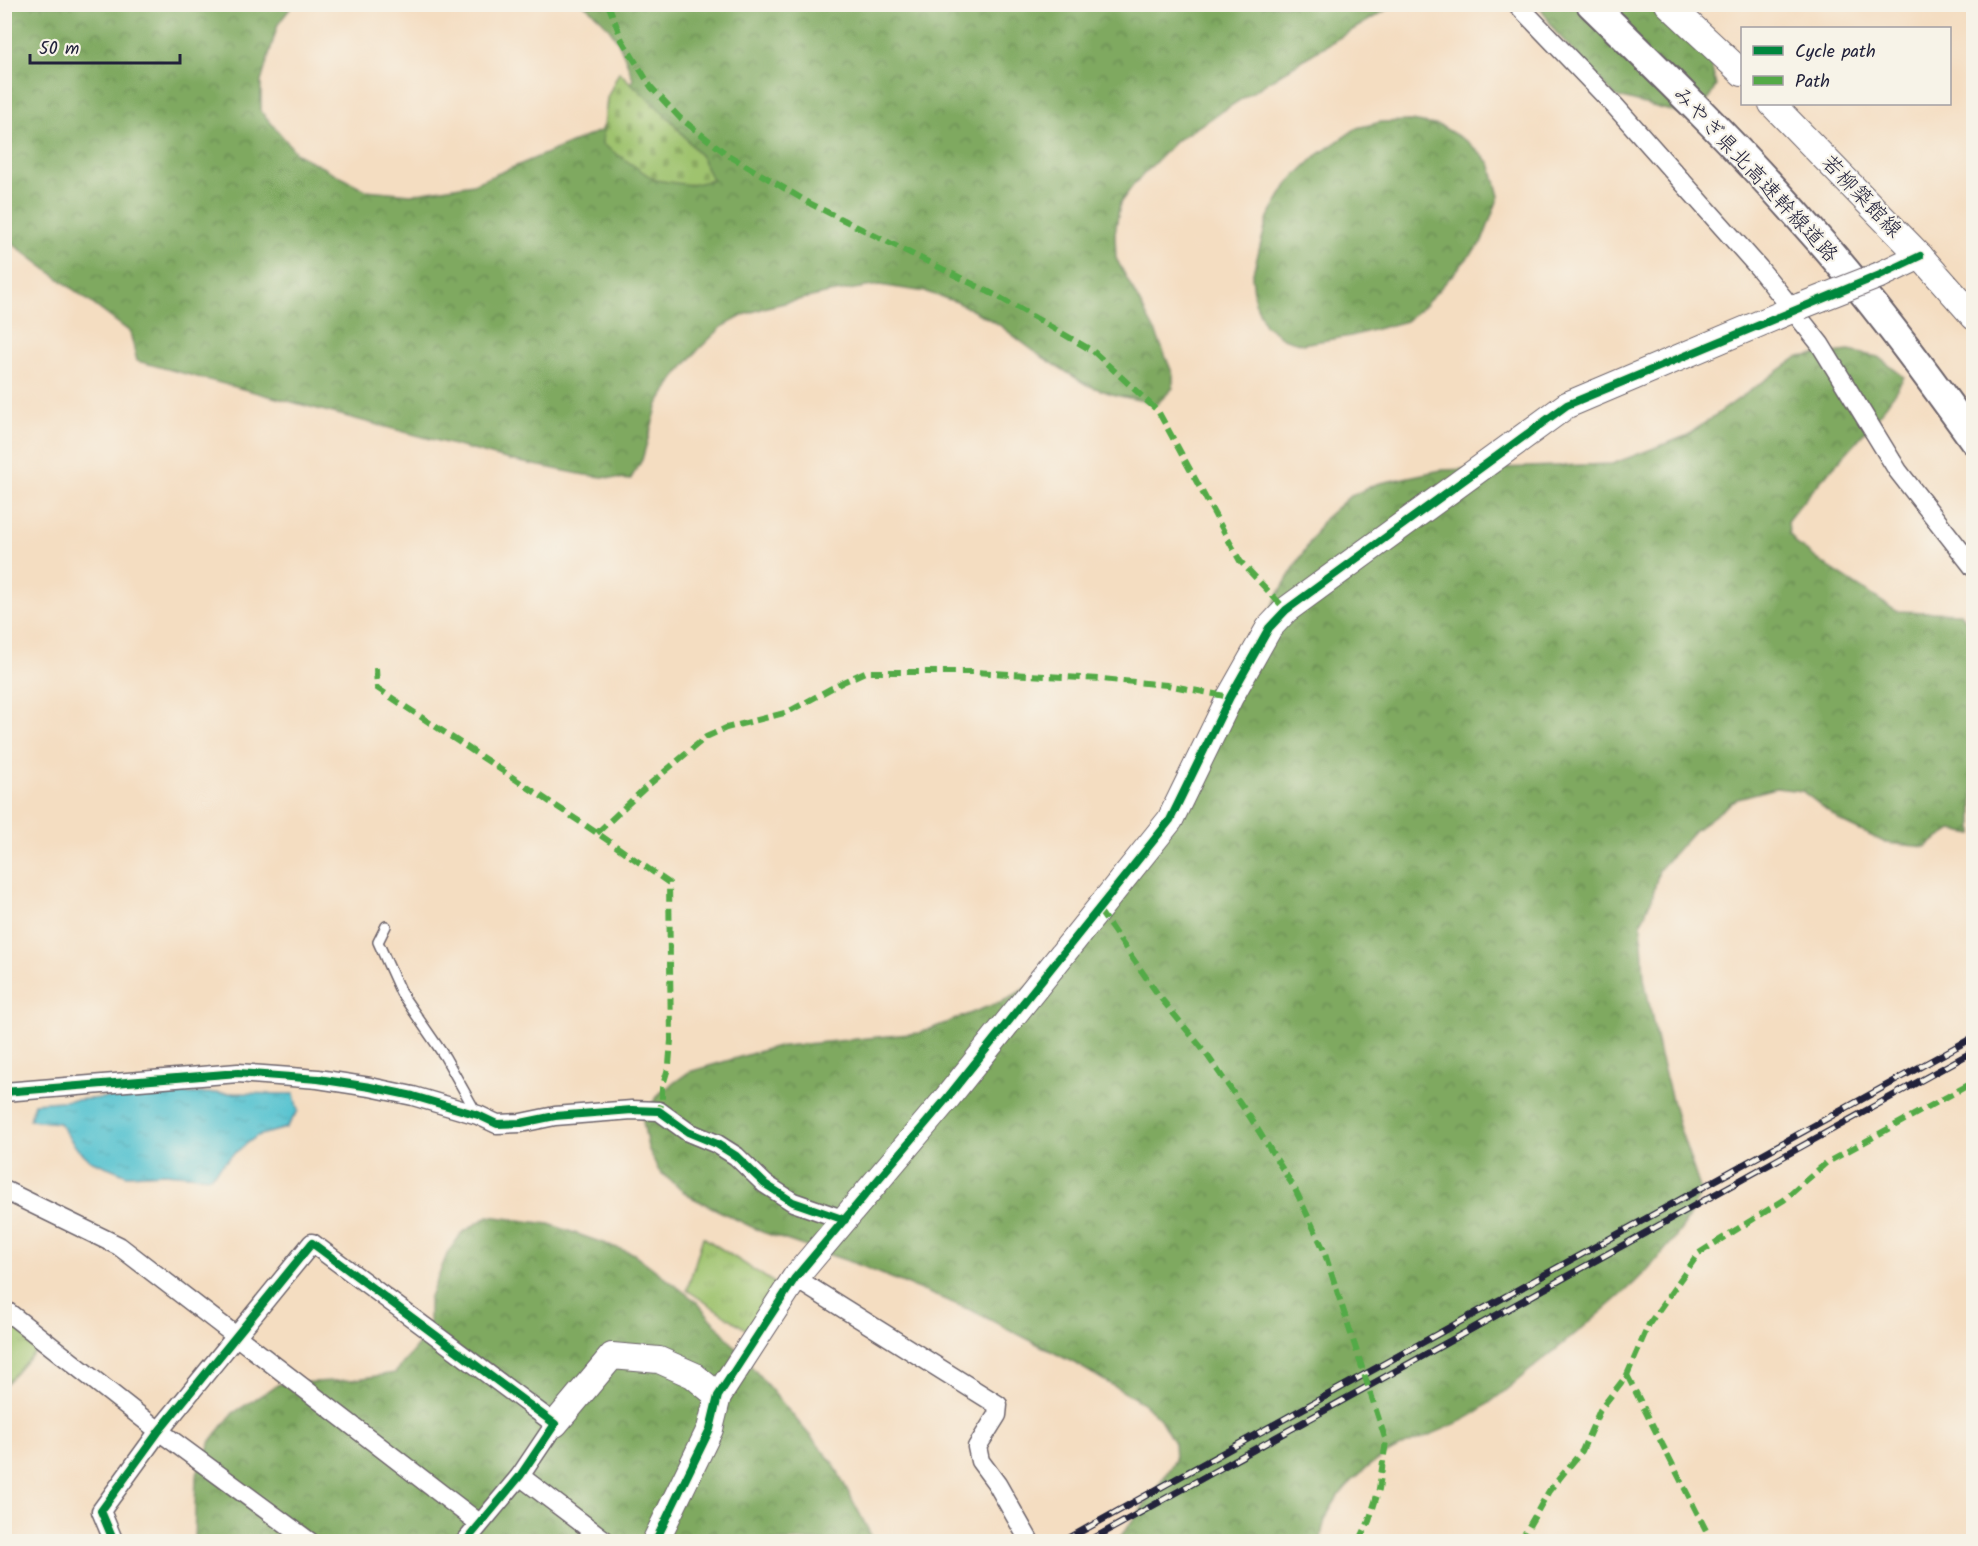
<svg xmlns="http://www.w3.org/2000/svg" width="1978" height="1546" viewBox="0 0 1978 1546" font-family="Kalam,'Klee One',sans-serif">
<defs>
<pattern id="grass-tufts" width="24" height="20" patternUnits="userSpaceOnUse" patternTransform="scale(1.5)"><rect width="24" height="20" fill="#9fc36e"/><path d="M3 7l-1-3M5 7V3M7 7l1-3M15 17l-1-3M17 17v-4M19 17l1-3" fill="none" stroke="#89a760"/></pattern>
<pattern id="forest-crowns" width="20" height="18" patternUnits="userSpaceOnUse" patternTransform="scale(1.5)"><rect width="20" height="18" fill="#7fa961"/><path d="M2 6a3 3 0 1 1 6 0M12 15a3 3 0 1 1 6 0" fill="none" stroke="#688951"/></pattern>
<pattern id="cemetery-stones" width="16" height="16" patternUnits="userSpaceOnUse" patternTransform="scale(1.5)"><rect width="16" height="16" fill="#9fc36e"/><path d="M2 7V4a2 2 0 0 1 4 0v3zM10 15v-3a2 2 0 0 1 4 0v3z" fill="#89a760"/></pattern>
<pattern id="water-ripples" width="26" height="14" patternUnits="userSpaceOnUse" patternTransform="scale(1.5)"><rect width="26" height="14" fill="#57c3d0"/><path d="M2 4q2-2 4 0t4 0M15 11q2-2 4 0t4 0" fill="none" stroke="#4ba7b4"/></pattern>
</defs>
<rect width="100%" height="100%" fill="#f7f3e8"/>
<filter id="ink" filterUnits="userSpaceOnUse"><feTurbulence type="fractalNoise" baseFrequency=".0167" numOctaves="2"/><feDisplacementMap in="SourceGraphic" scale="12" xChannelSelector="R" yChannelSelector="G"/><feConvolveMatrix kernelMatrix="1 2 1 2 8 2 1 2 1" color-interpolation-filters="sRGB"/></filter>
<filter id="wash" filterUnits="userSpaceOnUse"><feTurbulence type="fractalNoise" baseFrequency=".008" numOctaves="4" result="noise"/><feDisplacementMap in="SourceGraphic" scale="24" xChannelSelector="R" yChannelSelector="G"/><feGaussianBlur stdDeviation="1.35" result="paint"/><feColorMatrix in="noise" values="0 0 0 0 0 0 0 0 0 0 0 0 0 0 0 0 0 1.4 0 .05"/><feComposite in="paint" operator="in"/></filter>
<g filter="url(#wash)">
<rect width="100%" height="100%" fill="#f4ddc1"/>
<g fill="url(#grass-tufts)" stroke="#607254" stroke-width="1.5">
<polygon points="703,1237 782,1288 747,1330 687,1290"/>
<polygon points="5,1317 40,1346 5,1385"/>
</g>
<g fill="url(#forest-crowns)" stroke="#50664e" stroke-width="1.5">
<path d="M4 5H293L278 24 261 82V111L297 154 366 190 411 194 473 184 600 131 618 107 633 79C621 45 614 27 584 5H1395L1325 46 1177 140 1134 184 1120 203 1115 234 1116 258 1156 333 1173 375V388L1157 404 1115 395 1087 385 1039 355 998 324 957 302 926 292 879 285 829 293 767 307 744 315 722 327 699 349 674 378 658 404 642 460 630 480 585 475 510 460 137 361 130 332 5 238Z"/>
<polygon points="1539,5 1674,5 1708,50 1716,86 1705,106 1693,117 1615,96 1555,31"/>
<polygon points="1411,121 1441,126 1468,142 1490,163 1499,196 1482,242 1426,304 1406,321 1351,336 1302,344 1283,338 1265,325 1255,302 1252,276 1268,217 1289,182 1316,156 1357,128 1381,122"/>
<path d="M1849 351 1878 357 1904 377C1874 431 1825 471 1788 520L1789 533 1797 544 1824 564 1896 611 1961 613 1973 630V834L1952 830 1925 847 1886 843 1844 823 1802 791 1776 788 1738 798 1694 831 1659 870 1652 898 1641 923 1644 978 1660 1056 1679 1126 1701 1191C1696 1202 1691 1214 1685 1224 1648 1278 1595 1318 1544 1359 1522 1376 1500 1396 1477 1412 1441 1436 1396 1441 1364 1470 1342 1489 1322 1512 1321 1541H1117L1157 1488 1175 1460 1174 1443 1160 1419 1143 1403 1076 1364 973 1311 854 1263 762 1232 689 1196 659 1171 648 1148 642 1116 661 1092 689 1072 774 1047 920 1033 1010 998 1060 965 1121 883 1183 772 1215 709 1286 581 1324 519 1349 497 1376 484 1441 470 1612 464 1686 436 1798 357Z"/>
<polygon points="488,1216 549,1224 634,1254 697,1302 833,1463 874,1541 194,1542 196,1476 211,1441 233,1413 279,1384 351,1380 395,1373 429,1332 429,1299 448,1252 462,1233"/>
</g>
<polygon fill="url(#cemetery-stones)" stroke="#607254" stroke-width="1.5" points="619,72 670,119 702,158 712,180 691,185 655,180 602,144 607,98"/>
<polygon fill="url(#water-ripples)" stroke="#3c7286" stroke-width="1.5" points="228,1093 294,1094 298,1111 286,1128 257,1136 232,1155 210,1177 165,1173 127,1175 90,1160 75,1146 59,1123 30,1120 34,1103 156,1094"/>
</g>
<g filter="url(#ink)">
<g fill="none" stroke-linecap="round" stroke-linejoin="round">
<g stroke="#6c636a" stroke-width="12">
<polyline id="lane" points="386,926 378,942 401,993 445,1057 477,1114"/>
</g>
<g stroke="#6c636a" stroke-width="21">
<g id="street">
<polyline points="1517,4 1615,106 1759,268 1793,310 1820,344 1898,471 1974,568"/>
<polyline points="4,1092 238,1073 318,1079 370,1087 413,1096 478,1115 497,1124 521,1123 555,1116 632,1110 659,1111 688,1132 717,1144 736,1156 765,1184 793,1202 845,1220"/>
<polyline points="4,1190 119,1246 479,1523"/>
<polyline points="795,1278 998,1405 997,1415 977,1447 980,1461 997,1484 1030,1542"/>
<polyline points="4,1309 159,1431 310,1542"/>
<polyline points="520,1476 607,1542"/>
<polyline points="114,1542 101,1511 159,1431 312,1243 555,1424 520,1476 465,1542"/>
</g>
</g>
<g stroke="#6c636a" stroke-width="28">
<g id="secondary">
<polyline points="1668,4 1742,73"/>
<polyline points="1772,104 1920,256 1974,317"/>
<polyline points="1880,275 1920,256"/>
<polyline points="555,1424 612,1356 659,1360 693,1375 718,1396"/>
<polyline points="655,1542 710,1429 718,1396 795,1278 947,1098 1170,820 1230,697 1269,628 1286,610 1567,405 1801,306"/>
</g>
</g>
<g stroke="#6c636a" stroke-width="32">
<path id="primary" d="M1591 4C1665 76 1739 148 1806 225 1867 293 1921 366 1974 440"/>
</g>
<use href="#lane" stroke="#fff" stroke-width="9"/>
<use href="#street" stroke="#fff" stroke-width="18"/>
<use href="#secondary" stroke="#fff" stroke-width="26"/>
<use href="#primary" stroke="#fff" stroke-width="28"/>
<g stroke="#22223b" stroke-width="7">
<g id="rail">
<polyline points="1062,1542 1974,1037"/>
<polyline points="1087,1542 1974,1051"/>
</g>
</g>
<use href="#rail" stroke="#f7f3e8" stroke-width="4.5" stroke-dasharray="14" stroke-linecap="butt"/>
<g stroke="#6c636a" stroke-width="28" stroke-linecap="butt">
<polyline id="secondary-bridge" points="1801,306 1880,275"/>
</g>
<use href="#secondary-bridge" stroke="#fff" stroke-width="26"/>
<g stroke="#53aa46" stroke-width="6" stroke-dasharray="12 6" stroke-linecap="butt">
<polyline points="608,4 622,40 651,87 680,118 728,155 811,204 997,296 1093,351 1158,411 1240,561 1286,610"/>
<polyline points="376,668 377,688 597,833 669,883 671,1040 669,1065 662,1088 662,1102 659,1111"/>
<polyline points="597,833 645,788 706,737 726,728 788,712 843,682 865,672 974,672 1101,679 1167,685 1230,697"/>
<polyline points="1099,910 1159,996 1205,1052 1250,1117 1295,1189 1323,1248 1386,1441 1379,1489 1369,1521 1359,1542"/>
<polyline points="1627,1375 1712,1542"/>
<polyline points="1520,1542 1549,1491 1582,1451 1600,1410 1627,1375 1649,1324 1699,1253 1784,1200 1826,1163 1974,1082"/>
</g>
<g stroke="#f7f3e8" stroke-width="11">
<g id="cycleway">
<polyline points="4,1092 238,1073 318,1079 370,1087 413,1096 478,1115 497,1124 521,1123 555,1116 632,1110 659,1111 688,1132 717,1144 736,1156 765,1184 793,1202 845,1220"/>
<polyline points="114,1542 101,1511 159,1431 312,1243 555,1424 520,1476 465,1542"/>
<polyline points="655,1542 710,1429 718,1396 795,1278 947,1098 1170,820 1230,697 1269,628 1286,610 1567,405 1880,275 1920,256"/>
</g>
</g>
<use href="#cycleway" stroke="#00873e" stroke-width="8"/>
</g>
</g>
<g text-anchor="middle" stroke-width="4.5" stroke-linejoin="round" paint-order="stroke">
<g font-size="21" fill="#22223b" stroke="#f7f3e8">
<text transform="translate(1756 174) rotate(47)" y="7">みやぎ県北高速幹線道路</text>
<text transform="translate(1862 196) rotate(46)" y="7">若柳築館線</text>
</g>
</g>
<rect width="1978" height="1546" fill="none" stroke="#f7f3e8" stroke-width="24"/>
<rect x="1741" y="27" width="210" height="78" fill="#f7f3e8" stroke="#a29fa3" stroke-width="1.5"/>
<rect x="1753" y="46" width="30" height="9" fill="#00873e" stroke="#a29fa3" stroke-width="1.5"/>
<text x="1795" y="57" font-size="18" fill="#22223b">Cycle path</text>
<rect x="1753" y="76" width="30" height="9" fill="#53aa46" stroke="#a29fa3" stroke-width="1.5"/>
<text x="1795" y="87" font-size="18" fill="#22223b">Path</text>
<path d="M30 54v9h150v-9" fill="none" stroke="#22223b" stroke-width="3"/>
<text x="39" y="54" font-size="18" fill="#22223b" stroke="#f7f3e8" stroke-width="4.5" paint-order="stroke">50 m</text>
</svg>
